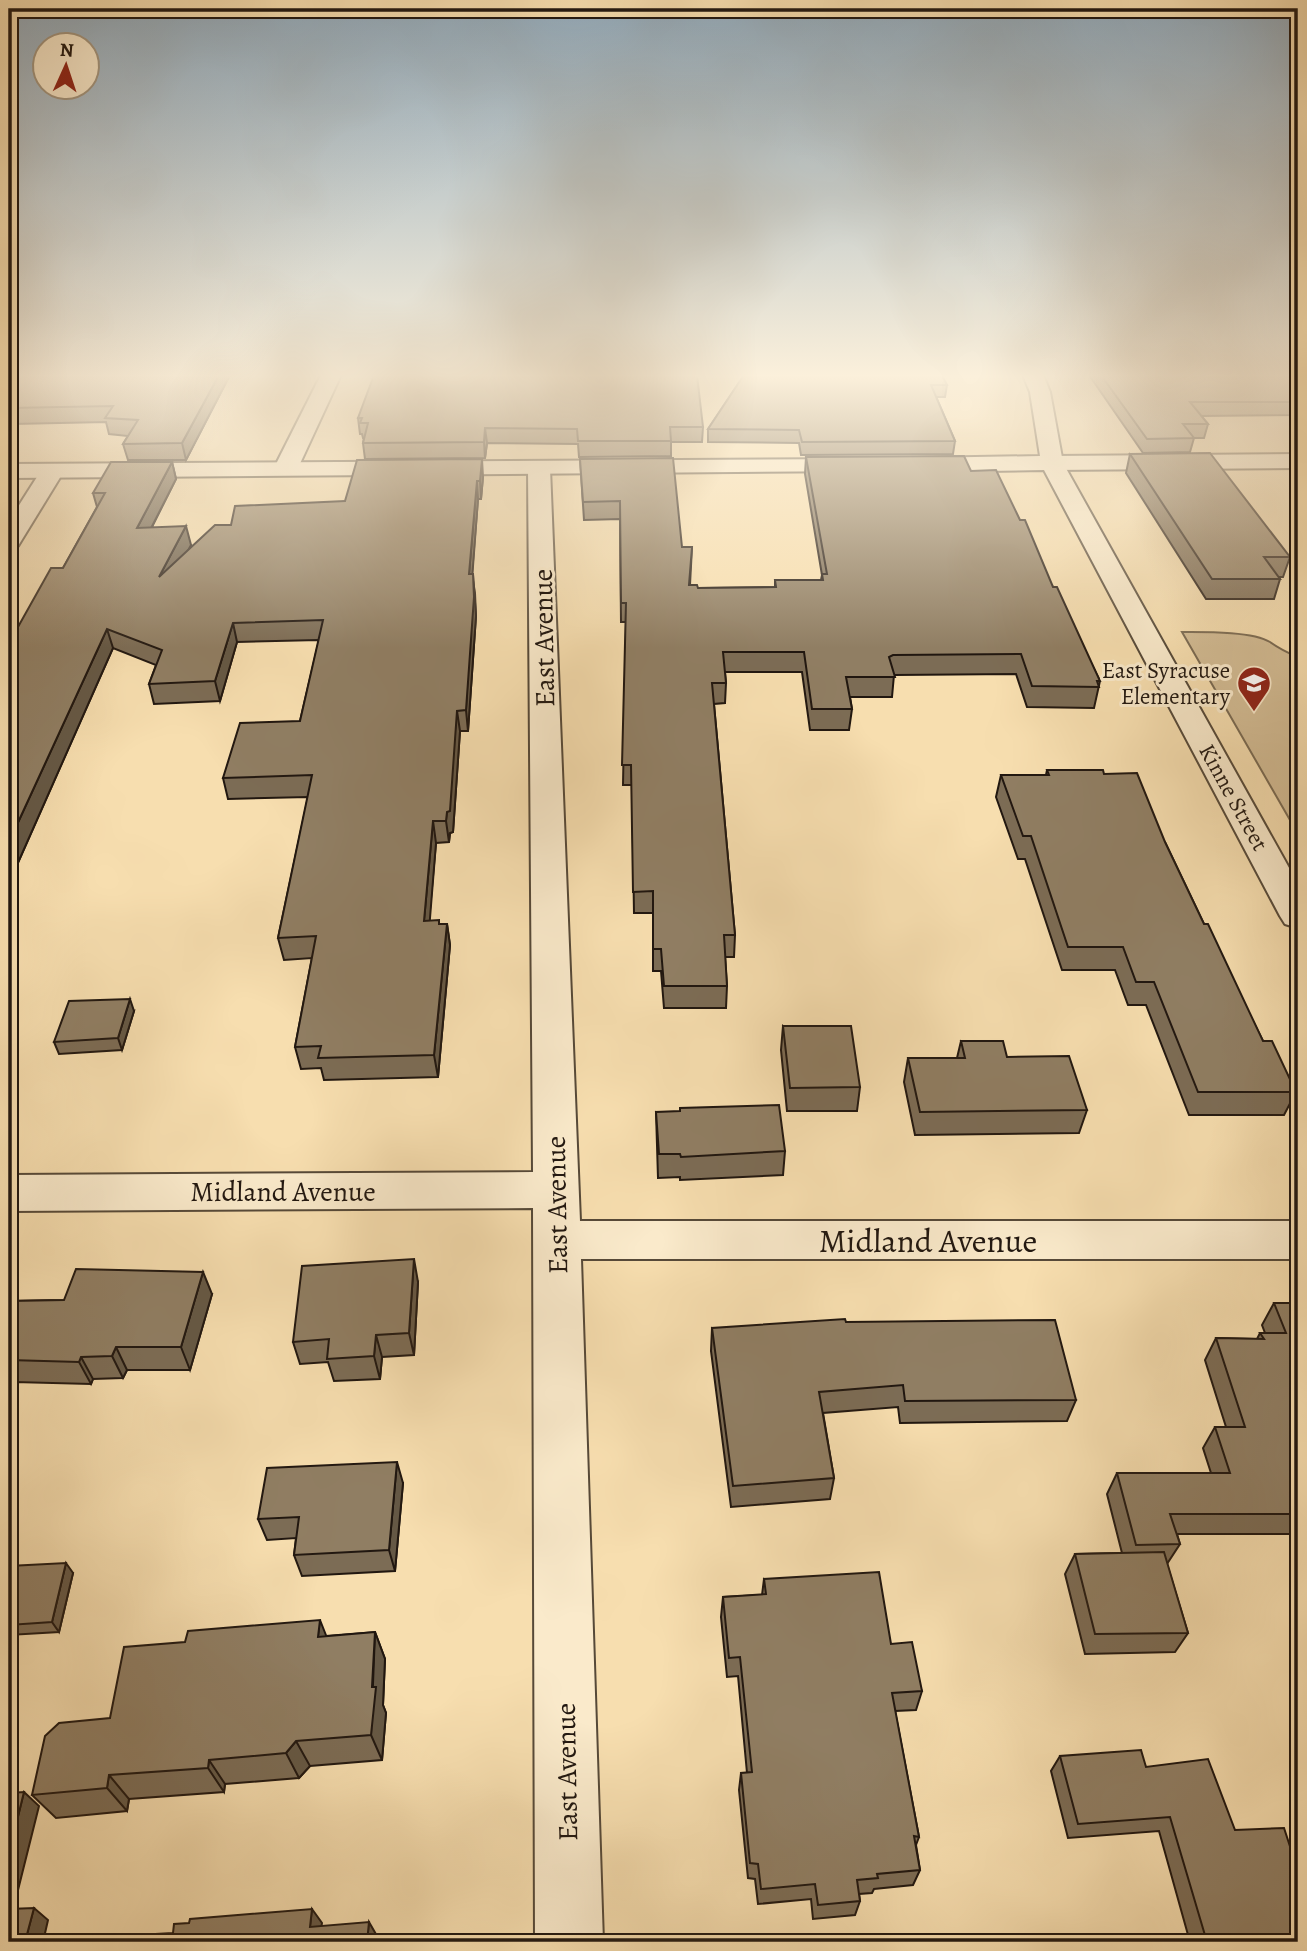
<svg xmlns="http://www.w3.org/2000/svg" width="1307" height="1951" viewBox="0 0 1307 1951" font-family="Alegreya,serif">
<rect width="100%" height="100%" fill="#f7deaf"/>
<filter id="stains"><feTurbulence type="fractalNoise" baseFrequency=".00286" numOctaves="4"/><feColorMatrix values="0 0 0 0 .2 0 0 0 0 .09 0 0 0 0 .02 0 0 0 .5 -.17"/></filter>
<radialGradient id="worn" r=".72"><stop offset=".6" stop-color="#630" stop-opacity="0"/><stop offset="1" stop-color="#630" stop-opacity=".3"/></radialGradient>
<path fill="#d3bc94" stroke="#7a6a52" stroke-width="2" d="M1182 632C1203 632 1253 631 1270 642 1277 647 1288 653 1298 657V834Z"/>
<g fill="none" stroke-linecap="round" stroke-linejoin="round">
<g stroke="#564938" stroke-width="4">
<g id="minor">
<polygon points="321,375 341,375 297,470 293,475 277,475 273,470"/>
<polygon points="1298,454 1298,468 1052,470 1044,468 1041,463 1044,458 1052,456"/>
<polygon points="539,461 547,463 550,468 580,1221 1298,1221 1298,1259 581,1259 603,1942 535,1942 533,1208 9,1211 9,1175 533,1172 528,468 531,463"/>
<polygon points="52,464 60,466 64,471 18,546 9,548 9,521 44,466"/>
</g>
</g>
<g stroke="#564938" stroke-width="4">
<g id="tertiary">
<polygon points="1023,375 1043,375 1050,392 1063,463 1298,884 1298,928 1285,924 1280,916 1044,470 917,472 909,470 906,465 909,460 917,458 1040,456 1030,392"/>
<polygon points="857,459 865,461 868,466 865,471 9,478 9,464"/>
</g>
</g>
<use href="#minor" fill="#faeacb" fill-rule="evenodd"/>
<use href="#tertiary" fill="#faeacb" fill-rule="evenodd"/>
</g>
<g fill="#7c6c55" stroke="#211710" stroke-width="2">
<polygon points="9,375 230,375 186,460 128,460 123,444 128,436 109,434 106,422 12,424 9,427"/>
<polygon points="744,375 947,385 945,397 936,397 955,441 953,454 801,455 799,443 708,442 708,429"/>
<polygon points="1089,375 1298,375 1298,415 1201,416 1208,424 1204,438 1194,438 1190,452 1143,453"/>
<polygon points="358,418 703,427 702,442 671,442 671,456 579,457 578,444 487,443 485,458 365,459 363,443 364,438 363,438 362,434 360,434"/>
<polygon points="1130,454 1290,557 1283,577 1279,577 1280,579 1274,599 1206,599 1126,473"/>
<polygon points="806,457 971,471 1053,587 1100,681 1094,708 1027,707 1016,674 894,675 892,697 850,697 852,709 849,730 810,730 802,672 725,672 726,683 725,703 714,704 735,935 734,957 725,957 727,986 726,1008 664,1008 661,971 653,971 653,913 634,913 632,785 623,785 626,622 621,622 620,519 584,520 580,459 682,547 692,547 690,585 698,588 775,587 775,580 821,580 822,575 805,474"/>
<polygon points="172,462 176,479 152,527 191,545 188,551 231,525 345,501 483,477 481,499 478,499 472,574 475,593 476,616 468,731 460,731 453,832 450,833 449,842 436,843 429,921 439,924 447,924 450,945 438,1077 324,1080 321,1068 301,1069 295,1047 312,958 284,960 278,938 308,797 228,799 223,778 300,721 319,640 237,642 220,701 154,704 149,684 156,665 113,648 9,883 9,643 63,568 97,507 93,493"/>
<polygon points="1047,770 1104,774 1165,842 1204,924 1263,1041 1296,1092 1284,1115 1189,1115 1146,1005 1128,1005 1115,970 1062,970 1025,859 1018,859 996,797 1001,775 1046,775"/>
<polygon points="134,1011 122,1050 59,1054 54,1042"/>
<polygon points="783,1026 860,1087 857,1111 787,1111 781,1050"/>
<polygon points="961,1041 1007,1057 1087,1110 1079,1133 915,1135 904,1082 908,1058 957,1058"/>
<polygon points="656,1112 785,1151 783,1175 680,1180 680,1177 658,1178"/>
<polygon points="418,1282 414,1355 382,1357 380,1379 334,1381 328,1362 300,1364 293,1342"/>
<polygon points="212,1294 190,1370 127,1370 123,1378 93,1379 91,1384 14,1382 9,1397 9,1301 64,1300"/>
<polygon points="1274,1303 1298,1303 1298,1534 1177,1534 1180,1544 1167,1564 1188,1633 1175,1652 1085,1654 1065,1574 1075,1554 1122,1553 1107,1494 1117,1473 1211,1473 1203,1448 1215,1427 1226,1427 1205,1360 1216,1338 1257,1339 1260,1333 1265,1333 1262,1325"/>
<polygon points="712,1328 1076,1400 1067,1421 900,1423 898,1407 823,1413 834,1478 830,1499 731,1507 711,1351"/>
<polygon points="403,1483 395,1571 302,1576 294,1555 296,1538 267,1540 258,1519"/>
<polygon points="9,1566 73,1573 59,1632 9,1635"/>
<polygon points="764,1579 891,1644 922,1691 916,1710 895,1711 919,1837 916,1845 920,1870 913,1885 874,1889 872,1893 859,1894 860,1901 855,1915 813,1919 811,1899 758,1904 755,1879 748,1878 739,1790 741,1773 747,1773 738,1676 727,1677 721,1617 723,1597 762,1595"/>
<polygon points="375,1632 385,1659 383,1705 386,1713 382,1760 310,1766 299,1778 225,1784 224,1792 129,1799 127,1811 56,1818 32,1795 110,1718 326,1636"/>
<polygon points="1060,1756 1146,1767 1235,1830 1298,1942 1190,1942 1159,1831 1068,1838 1051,1771"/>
</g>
<g fill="#655845" stroke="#211710" stroke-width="2">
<polygon points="219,375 230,375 186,460 182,443"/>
<polygon points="9,415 12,424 9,427"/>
<polygon points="485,428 487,443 485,458 484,442"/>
<polygon points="482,459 483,477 481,499 480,481"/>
<polygon points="172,462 176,479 142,546 137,528"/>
<polygon points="477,481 478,499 471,593 469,574"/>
<polygon points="186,526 191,545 164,596 159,577"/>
<polygon points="473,574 476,616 468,731 466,710"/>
<polygon points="233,623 237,642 220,701 215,681"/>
<polygon points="107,629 113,648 9,883 9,842"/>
<polygon points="457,711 460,731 453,832 450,833 449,842 446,821"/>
<polygon points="433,821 436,843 428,943 424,921"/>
<polygon points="447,924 450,945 438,1077 434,1055"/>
<polygon points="130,999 134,1011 122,1050 118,1038"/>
<polygon points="414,1259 418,1282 414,1355 409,1333"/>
<polygon points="203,1272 212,1294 190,1370 181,1347"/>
<polygon points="376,1335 382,1357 380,1379 374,1356"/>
<polygon points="116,1347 127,1370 123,1378 112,1356"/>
<polygon points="81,1357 93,1379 91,1384 79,1362"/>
<polygon points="9,1374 14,1382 9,1397"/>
<polygon points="397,1462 403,1483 395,1571 389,1550"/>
<polygon points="66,1563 73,1573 59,1632 52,1622"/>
<polygon points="320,1620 331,1648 318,1637"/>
<polygon points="375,1632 385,1659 383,1705 386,1713 382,1760 371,1735"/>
<polygon points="296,1741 310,1766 299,1778 286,1753"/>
<polygon points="209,1760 225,1784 224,1792 208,1768"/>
<polygon points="109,1775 129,1799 127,1811 107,1788"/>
<polygon points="24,1792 39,1806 10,1922 9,1921 9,1853"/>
<polygon points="34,1908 48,1920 43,1942 25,1942"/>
<polygon points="312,1909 322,1923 319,1941 310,1927"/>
<polygon points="369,1922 377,1936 376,1942 367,1942"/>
</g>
<g fill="#907e63" stroke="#211710" stroke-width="2">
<polygon points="9,375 219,375 182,443 123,444 138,420 105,418 113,406 9,408"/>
<polygon points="374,375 697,375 703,427 670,427 671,441 578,441 577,429 485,428 484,442 363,443 368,423 360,423 362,418 358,418"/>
<polygon points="744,375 942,375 947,385 931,385 955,441 802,442 799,430 708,429"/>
<polygon points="1101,375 1298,375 1298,402 1190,402 1208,424 1183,424 1194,438 1147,439"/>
<polygon points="1210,453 1290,557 1264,557 1280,579 1212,579 1130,454"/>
<polygon points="964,456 971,471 996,470 1020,520 1025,520 1053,587 1057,587 1100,681 1097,681 1099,687 1032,686 1021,654 893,655 889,657 895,677 846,677 852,709 812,709 804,652 723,652 726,683 712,683 735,935 724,935 727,986 664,986 661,949 653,949 653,891 633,892 631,765 622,765 626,603 621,603 620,501 583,502 580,459 673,458 682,547 692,547 689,585 697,585 698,588 776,587 775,580 823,580 822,574 827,574 806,457"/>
<polygon points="482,459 480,481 477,481 469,574 473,574 474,597 466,710 457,711 450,811 447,812 446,821 433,821 424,921 439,920 439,924 447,924 434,1055 318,1058 321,1046 295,1047 316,936 278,938 312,775 223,778 240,723 300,721 323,620 233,623 215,681 149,684 162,650 107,629 9,842 9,643 51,568 63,568 105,493 93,493 111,462 172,462 137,528 186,526 159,577 215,525 231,525 235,506 345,501 357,460"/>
<polygon points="1047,770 1103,770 1104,774 1137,773 1165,842 1204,924 1208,924 1263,1041 1272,1041 1296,1092 1198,1092 1154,982 1136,982 1123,947 1068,947 1031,836 1023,836 1001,775 1049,775"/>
<polygon points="130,999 118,1038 54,1042 69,1001"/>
<polygon points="783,1026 851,1026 860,1087 790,1088"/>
<polygon points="961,1041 1003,1041 1007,1057 1069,1056 1087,1110 920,1112 908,1058 965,1058"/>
<polygon points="779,1105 785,1151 681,1157 680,1154 659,1154 656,1112 680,1111 680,1108"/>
<polygon points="414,1259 409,1333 376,1335 374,1356 327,1359 329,1339 293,1342 302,1266"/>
<polygon points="76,1269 203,1272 181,1347 116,1347 112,1356 81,1357 79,1362 9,1360 9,1301 64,1300"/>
<polygon points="1274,1303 1298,1303 1298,1514 1170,1514 1180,1544 1136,1545 1117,1473 1230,1473 1215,1427 1245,1427 1216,1338 1264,1339 1260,1333 1286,1333"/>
<polygon points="845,1319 846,1322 1055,1320 1076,1400 905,1401 903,1385 819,1392 834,1478 733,1486 712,1328"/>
<polygon points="397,1462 389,1550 294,1555 299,1517 258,1519 267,1468"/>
<polygon points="1164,1552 1188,1633 1095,1634 1075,1554"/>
<polygon points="66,1563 52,1622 9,1625 9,1566"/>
<polygon points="879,1572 891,1644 912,1642 922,1691 892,1693 919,1837 914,1836 920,1870 877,1874 878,1878 857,1880 860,1901 818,1905 815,1884 761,1889 758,1864 750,1863 741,1773 752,1772 740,1657 729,1658 723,1597 766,1594 764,1579"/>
<polygon points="320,1620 318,1637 375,1632 372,1687 376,1687 371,1735 296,1741 286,1753 209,1760 208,1768 109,1775 107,1788 32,1795 45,1736 59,1723 110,1718 124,1647 185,1642 188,1631"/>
<polygon points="1141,1750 1146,1767 1208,1759 1235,1830 1284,1828 1298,1871 1298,1942 1207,1942 1170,1817 1078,1824 1060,1756"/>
<polygon points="24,1792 9,1853 9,1793"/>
<polygon points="34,1908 25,1942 9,1942 9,1909"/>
<polygon points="312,1909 310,1927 369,1922 367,1942 137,1942 137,1940 156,1937 156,1934 173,1933 174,1924 189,1923 190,1919"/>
</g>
<linearGradient id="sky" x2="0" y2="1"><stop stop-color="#91aabc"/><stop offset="0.58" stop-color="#fbf0db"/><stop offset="1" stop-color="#fbf0db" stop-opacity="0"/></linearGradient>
<rect width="1307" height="648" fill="url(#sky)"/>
<defs>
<g id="school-pin" transform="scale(1.75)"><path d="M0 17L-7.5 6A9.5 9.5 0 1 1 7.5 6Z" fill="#8f2418" stroke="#faeacb"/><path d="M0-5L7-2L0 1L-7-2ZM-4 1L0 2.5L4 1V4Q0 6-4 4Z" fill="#fff"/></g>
</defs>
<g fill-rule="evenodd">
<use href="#school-pin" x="1254" y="683"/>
</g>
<g text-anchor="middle" stroke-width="6" stroke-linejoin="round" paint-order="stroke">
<g font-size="23" fill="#211710" stroke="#faeacb" text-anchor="end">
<text x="1230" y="678">East Syracuse<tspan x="1230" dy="26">Elementary</tspan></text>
</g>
<g font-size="23" fill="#211710" stroke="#faeacb">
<text transform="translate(1234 797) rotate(61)" y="8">Kinne Street</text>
</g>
<g font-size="28" fill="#211710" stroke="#faeacb">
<text transform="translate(543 638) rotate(-91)" y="10">East Avenue</text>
<text x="283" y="1201">Midland Avenue</text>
<text transform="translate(556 1205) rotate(-91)" y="10">East Avenue</text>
<text transform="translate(566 1772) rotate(-91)" y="10">East Avenue</text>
</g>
<g font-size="33" fill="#211710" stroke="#faeacb">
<text x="928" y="1252">Midland Avenue</text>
</g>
</g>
<rect width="1307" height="1951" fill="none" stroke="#f7deaf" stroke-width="35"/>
<rect x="10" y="10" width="1286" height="1930" fill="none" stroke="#211710" stroke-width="3.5"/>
<rect x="18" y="18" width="1272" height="1916" fill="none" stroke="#211710" stroke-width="2"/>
<g transform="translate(66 66) rotate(3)"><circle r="33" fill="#faeacb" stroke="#a39680" stroke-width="2"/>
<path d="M0-5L12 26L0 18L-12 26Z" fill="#8f2418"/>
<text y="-10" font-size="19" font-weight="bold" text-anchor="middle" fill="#211710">N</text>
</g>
<rect width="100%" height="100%" filter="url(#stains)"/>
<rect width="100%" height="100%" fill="url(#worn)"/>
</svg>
